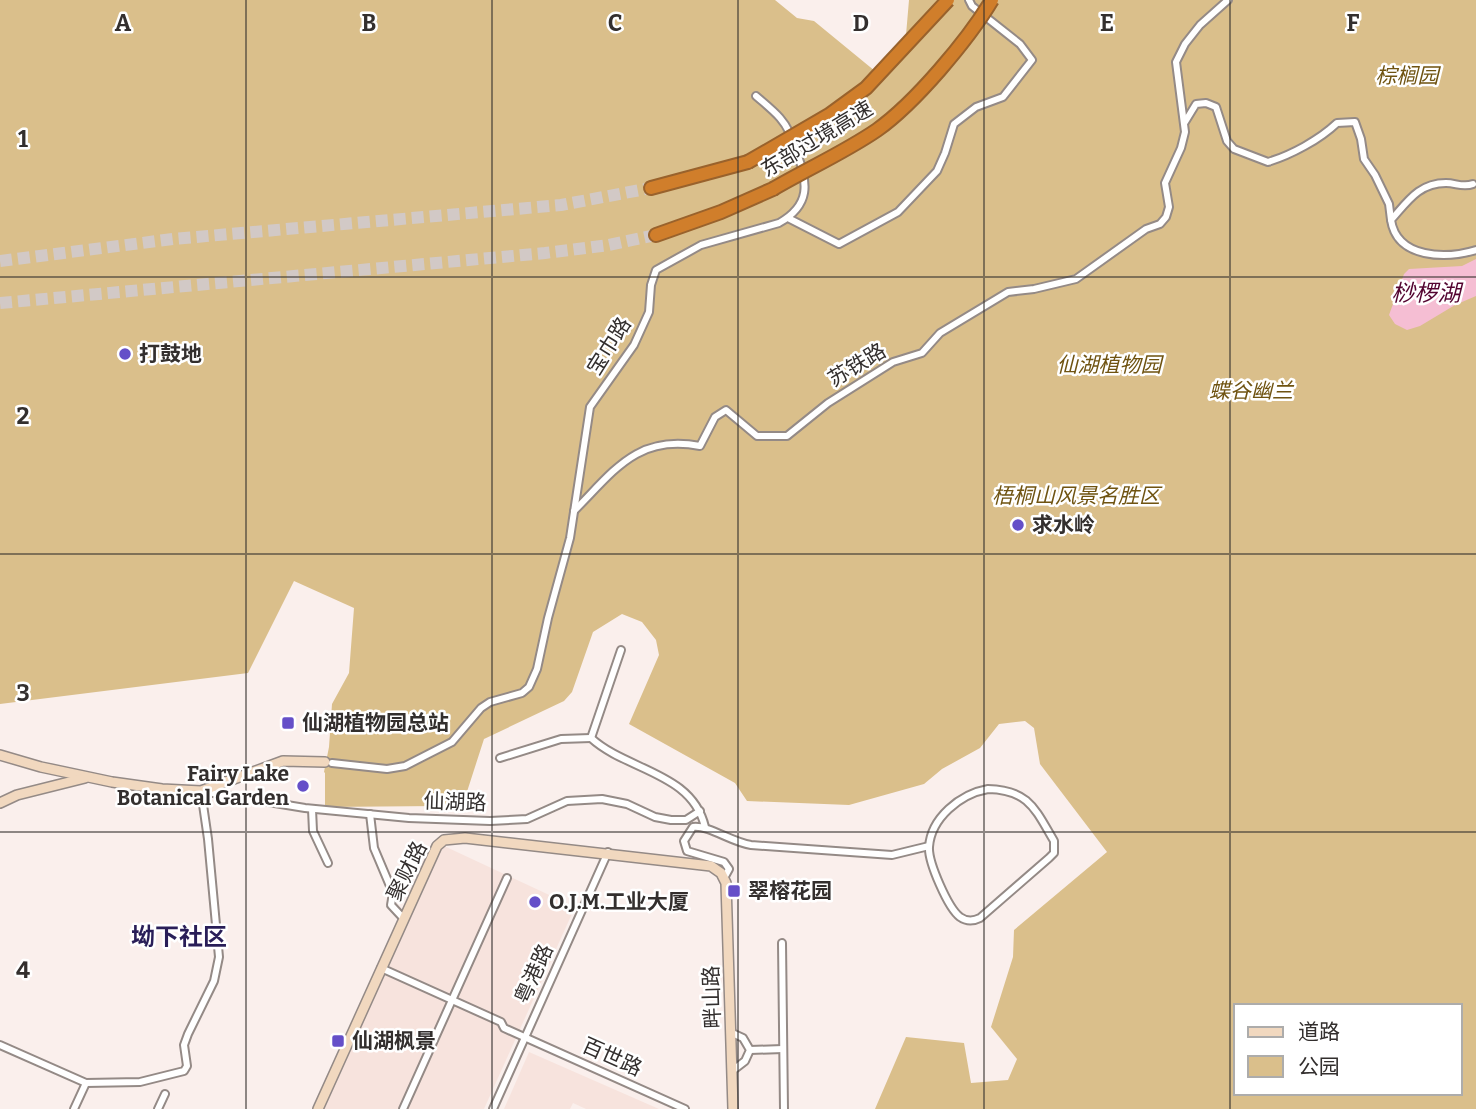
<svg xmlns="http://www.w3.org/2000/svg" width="1476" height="1109" viewBox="0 0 1476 1109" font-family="Bitter,'Noto Sans SC',serif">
<rect width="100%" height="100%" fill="#faefec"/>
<g fill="#f7e3dd">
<polygon points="442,845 575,907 484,1109 322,1109"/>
<polygon points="529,1052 659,1109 586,1109 573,1103 570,1109 504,1109"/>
</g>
<path fill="#dabf8b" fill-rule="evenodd" d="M0 0H775L797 18 814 21 881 76 906 35 909 0H1476V1109H875L906 1037 964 1043 971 1083 1008 1080 1017 1059 991 1027 1013 957 1014 930 1107 852 1040 764 1034 728 1025 721 999 724 980 748 942 769 924 784 849 805 747 801 735 783 629 724 659 655 656 640 642 622 622 614 593 632 572 692 564 701 484 739 464 801 438 806 325 807V773L324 772 329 747 332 704 349 673 354 608 294 581 248 673 0 704ZM1236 1006H1460V1093H1236Z"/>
<polygon fill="#f5bed3" points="1476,259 1476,296 1455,305 1420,326 1407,330 1395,324 1389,315 1404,274 1409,269 1462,266"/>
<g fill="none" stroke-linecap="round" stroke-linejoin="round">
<g stroke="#d2c9c6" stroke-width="12" stroke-dasharray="12 6" stroke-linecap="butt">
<polyline points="0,261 173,239 561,205 651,188"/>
<polyline points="0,303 545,253 609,245 656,235"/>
</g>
<g stroke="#948a86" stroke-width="10">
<g id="street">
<path d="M1185 122 1196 104 1206 103 1216 107 1227 141 1234 149 1268 162C1291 155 1319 140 1337 123L1355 122 1361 139 1364 159 1375 175 1389 204 1391 220"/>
<path d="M1473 184C1463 188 1456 183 1446 183 1419 183 1408 201 1391 220 1397 259 1446 259 1476 250"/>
<polyline points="788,218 839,244 898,212 937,171 945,153 954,124 976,107 1003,97 1032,60 1020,44 972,6 969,0"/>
<path d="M574 511C614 471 637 434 700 446L715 417 726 410 757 436H787L828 403 893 362 922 353 940 333 1008 292 1034 289 1076 279 1146 229 1160 224 1166 217 1169 207 1165 183 1181 148 1185 132 1176 62 1185 44 1200 25 1228 0"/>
<path d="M591 738C627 771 692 772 705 827"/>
<polyline points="591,738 621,650"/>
<polyline points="500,758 561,739 591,738"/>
<path d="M332 763 387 769 405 766 452 742 481 708 490 702 522 693 529 687 537 669 548 618 570 538 590 407 634 345 649 312 651 285 656 270 701 245 779 223C811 205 808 183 797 153 794 142 788 127 780 118 773 110 764 103 756 96"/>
<path d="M988 789C1029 790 1035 809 1054 841V853L1049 858 980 918C974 921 967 922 960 917 948 908 928 862 929 847 931 818 960 794 988 789Z"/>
<polyline points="312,809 313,831 328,863"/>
<polyline points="370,814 374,848 393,893 391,905 404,919"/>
<path d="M724 878 729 869 724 862 687 851 684 841 693 827C709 825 731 842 751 845L892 855 929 846"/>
<polyline points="782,943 784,1109"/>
<polyline points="381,968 501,1022 504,1028 685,1109"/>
<polyline points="730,1032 743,1038 750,1050 745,1061 732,1071"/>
<polyline points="0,1045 86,1083 140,1082 184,1071 187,1066 184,1045 188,1034 214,981 219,957 208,839 201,791 305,808 409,818 490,821 527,819 567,801 602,799 627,804 655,817 671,820 686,820 700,811"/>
<polyline points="750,1050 783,1049"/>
<polyline points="74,1109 86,1083"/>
<polyline points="158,1109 165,1094"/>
<polyline points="403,1109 507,878"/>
<polyline points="493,1109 608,852"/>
</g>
</g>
<g stroke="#948a86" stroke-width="12">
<g id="secondary">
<polyline points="0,755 41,767 112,782 162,789 201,791 283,761 325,762"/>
<polyline points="0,803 17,795 85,778"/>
<polyline points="318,1109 437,846 444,840 465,838 711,866 721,873 726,883 733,1109"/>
</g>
</g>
<g stroke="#99622c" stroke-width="16">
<g id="highway">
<polyline points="651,188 748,162"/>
<polyline points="656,235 721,212 773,189"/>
</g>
</g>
<use href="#street" stroke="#fff" stroke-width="6"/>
<use href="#secondary" stroke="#f1d8bf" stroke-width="9"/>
<use href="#highway" stroke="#d07e2b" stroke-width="12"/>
<g stroke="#99622c" stroke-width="16" stroke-linecap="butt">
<g id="highway-bridge">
<polyline points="748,162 829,115 866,88 948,0"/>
<path d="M773 189C807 169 845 152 877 130 915 103 968 40 992 0"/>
</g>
</g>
<use href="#highway-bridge" stroke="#d07e2b" stroke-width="12"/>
</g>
<path fill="none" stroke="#332f2e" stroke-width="2" stroke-opacity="0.55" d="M246 0V1109M492 0V1109M738 0V1109M984 0V1109M1230 0V1109M0 277H1476M0 554H1476M0 832H1476"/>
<g fill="#654fc8" stroke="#fff" stroke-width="2.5">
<circle cx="125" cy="354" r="7"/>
<circle cx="1018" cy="525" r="7"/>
<rect x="281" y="716" width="14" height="14" rx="3.5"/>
<circle cx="303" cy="786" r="7"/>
<rect x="727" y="884" width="14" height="14" rx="3.5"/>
<circle cx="535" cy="902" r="7"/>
<rect x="331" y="1034" width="14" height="14" rx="3.5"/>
</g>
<g text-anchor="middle" stroke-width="5" stroke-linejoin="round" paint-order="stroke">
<g font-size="21" font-style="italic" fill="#6f5311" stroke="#fff">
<text x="1407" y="83">棕榈园</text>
<text x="1109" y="372">仙湖植物园</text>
<text x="1251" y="398">蝶谷幽兰</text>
<text x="1076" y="503">梧桐山风景名胜区</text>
</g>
<g font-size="21" fill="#332f2e" stroke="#fff">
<text transform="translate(817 139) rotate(-31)" y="7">东部过境高速</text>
<text transform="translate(609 346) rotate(-58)" y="7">宝巾路</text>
<text transform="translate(857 365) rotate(-31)" y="7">苏铁路</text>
<text transform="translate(455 802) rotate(2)" y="7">仙湖路</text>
<text transform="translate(407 871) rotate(-64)" y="7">聚财路</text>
<text transform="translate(534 974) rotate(-66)" y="7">粤港路</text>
<text transform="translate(712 997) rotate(-92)" y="7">畔山路</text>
<text transform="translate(612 1057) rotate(24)" y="7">百世路</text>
</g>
<g font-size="21" font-weight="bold" fill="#332f2e" stroke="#fff" text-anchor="start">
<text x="139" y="361">打鼓地</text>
<text x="1032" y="532">求水岭</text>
<text x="302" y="730">仙湖植物园总站</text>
<text x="289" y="781" text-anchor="end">Fairy Lake<tspan x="289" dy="24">Botanical Garden</tspan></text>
<text x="748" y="898">翠榕花园</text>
<text x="549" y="909">O.J.M.工业大厦</text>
<text x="352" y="1048">仙湖枫景</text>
</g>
<g font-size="23" font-style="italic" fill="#530430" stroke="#fff">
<text x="1426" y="301">桫椤湖</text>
</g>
<g font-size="24" font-weight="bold" fill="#291e58" stroke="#fff">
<text x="179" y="945">坳下社区</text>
</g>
</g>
<g font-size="23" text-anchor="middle" font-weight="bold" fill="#332f2e" stroke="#fff" stroke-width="5" stroke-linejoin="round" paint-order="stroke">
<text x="123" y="31">A</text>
<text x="369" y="31">B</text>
<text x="615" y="31">C</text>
<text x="861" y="31">D</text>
<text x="1107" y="31">E</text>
<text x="1353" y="31">F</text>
<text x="23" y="147">1</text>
<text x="23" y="424">2</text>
<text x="23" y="701">3</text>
<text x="23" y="978">4</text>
</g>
<rect x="1234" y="1004" width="228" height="91" fill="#ffffff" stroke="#adacab" stroke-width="2"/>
<rect x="1248" y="1027" width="35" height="10" fill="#f1d8bf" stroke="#adacab" stroke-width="2"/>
<text x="1298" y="1039" font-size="21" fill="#332f2e">道路</text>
<rect x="1248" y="1056" width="35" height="21" fill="#dabf8b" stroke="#adacab" stroke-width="2"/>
<text x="1298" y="1074" font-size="21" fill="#332f2e">公园</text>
</svg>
